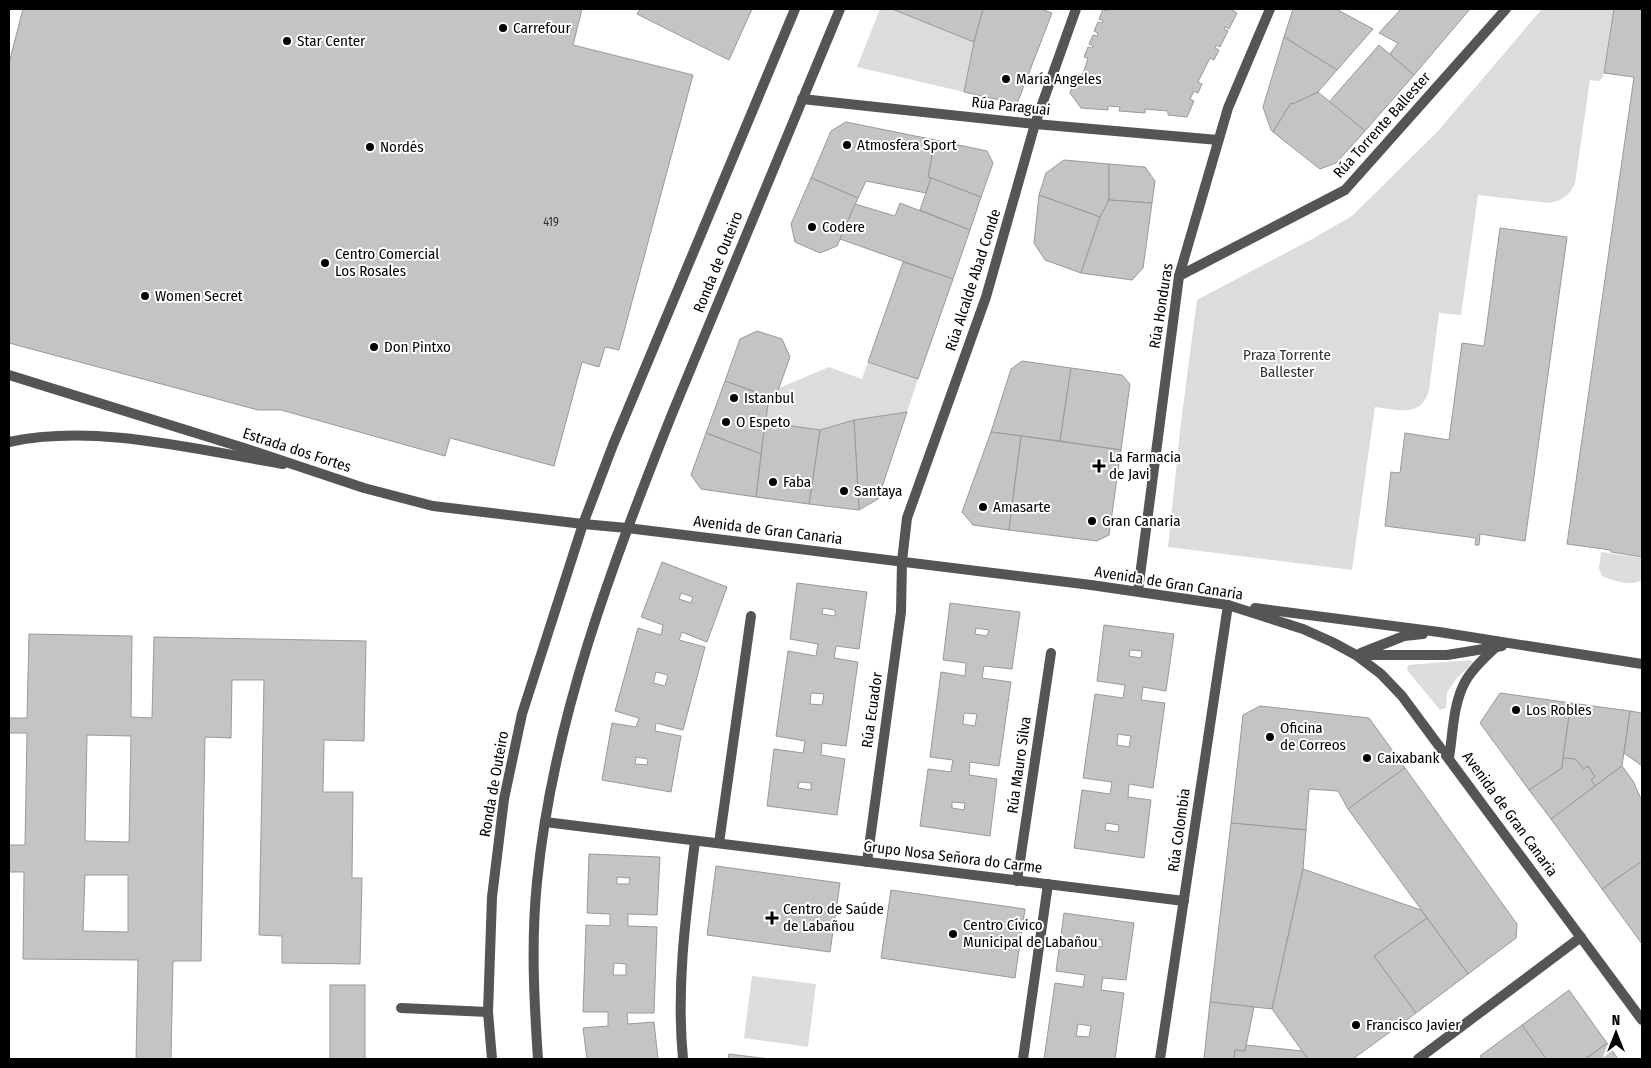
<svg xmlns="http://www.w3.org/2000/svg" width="1651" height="1068" viewBox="0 0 1651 1068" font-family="'Fira Sans Condensed',sans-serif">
<rect width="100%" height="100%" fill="#fff"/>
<g fill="#dcdcdc">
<polygon points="880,9 892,9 974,42 964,92 857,67"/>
<path d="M1542 9H1614L1603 77 1599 81 1590 80 1575 183C1570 195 1562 201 1549 203L1478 195 1461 315 1439 313 1429 390C1421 419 1397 409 1375 407L1352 570 1168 547 1181 422 1197 300 1314 238 1352 216 1438 131Z"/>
<polygon points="868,362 918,379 907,412 854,420 820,430 765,422 769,397 775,399 779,388 829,367 862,379"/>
<path d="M1601 552 1642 558V580C1630 587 1614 581 1602 576L1599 568Z"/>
<polygon points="1470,660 1473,663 1457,678 1447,692 1446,708 1440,710 1407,670 1408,665"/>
<polygon points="752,976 816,984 808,1047 744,1038"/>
</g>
<g fill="#c4c4c4" stroke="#999" fill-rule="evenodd">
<polygon points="23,9 582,9 573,45 693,75 619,350 605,347 599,367 582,362 554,466 450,438 445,456 281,410 258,410 9,343 9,63"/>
<polygon points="640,9 752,9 729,60 637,14"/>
<polygon points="892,9 983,9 974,42"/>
<polygon points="983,9 1041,9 1052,13 1017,104 964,92 974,42"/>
<polygon points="1103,9 1107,11 1108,9 1234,9 1233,11 1237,13 1229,29 1225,27 1224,29 1228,31 1220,47 1216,45 1215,48 1219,50 1214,60 1210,58 1198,82 1202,84 1198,93 1194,91 1190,99 1194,101 1187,117 1168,115 1168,111 1145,109 1145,113 1119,111 1120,107 1108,106 1108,110 1081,108 1070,93 1076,76 1081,78 1085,68 1088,58 1084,57 1088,47 1092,48 1093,46 1089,44 1093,35 1097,36 1098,33 1094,31 1098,22 1102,23 1103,21 1099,19"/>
<polygon points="1293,9 1336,9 1373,29 1337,70 1284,37"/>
<polygon points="1401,9 1470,9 1414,75 1390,54 1398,43 1379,33"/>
<polygon points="1614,9 1642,9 1642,557 1611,552 1611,550 1567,544 1634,77 1604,73"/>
<polygon points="1284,37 1337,70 1318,92 1293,104 1291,103 1273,132 1271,130 1263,107"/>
<polygon points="1379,45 1414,75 1365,131 1329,102"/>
<polygon points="1318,92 1365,131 1336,163 1320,169 1273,132 1291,103 1293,104"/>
<polygon points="846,122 935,140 928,177 931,178 926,193 866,181 858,198 811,178 831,131"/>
<polygon points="935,140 987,151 993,163 981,197 928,177"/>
<polygon points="1064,160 1109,164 1109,203 1100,217 1039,195 1046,173"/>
<polygon points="1109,164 1145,167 1155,181 1152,203 1109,200"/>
<polygon points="811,178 858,198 837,246 820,253 795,242 791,224"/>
<polygon points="931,178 981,197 970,230 920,210"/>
<polygon points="1039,195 1100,217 1081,273 1045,260 1034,243"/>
<polygon points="1109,200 1152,203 1143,268 1132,280 1081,273 1100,217"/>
<polygon points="900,203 970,230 953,279 840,239 855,204 895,216"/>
<polygon points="1500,228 1567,237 1525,541 1480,534 1479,545 1475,545 1476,538 1385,526 1391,472 1400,473 1405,433 1449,440 1462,343 1484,346"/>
<polygon points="903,262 953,279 918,379 868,362"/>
<polygon points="757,331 782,339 790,357 775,399 725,381 740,339"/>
<polygon points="1022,361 1071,368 1060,441 991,432 1011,369"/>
<polygon points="1071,368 1122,375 1130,384 1121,450 1060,441"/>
<polygon points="725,381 769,397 761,454 706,433"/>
<polygon points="907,412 878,499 859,510 854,420"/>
<polygon points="854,420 859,510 809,504 820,430"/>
<polygon points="765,422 820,430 809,504 756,497"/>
<polygon points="991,432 1021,436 1009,530 973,525 962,512"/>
<polygon points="706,433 761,454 756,497 701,489 691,475"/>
<polygon points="1021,436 1121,450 1109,535 1097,541 1009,530"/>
<path d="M662 562 727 587 707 642 682 632 679 640 705 647 683 730 656 723 655 731 681 736 671 792 602 780 612 723 636 727 639 718 615 711 638 628 661 635 663 625 641 617ZM681 593 693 597 691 603 679 599ZM656 672 668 675 665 686 653 683ZM636 757 648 759 647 765 635 764Z"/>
<path d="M797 583 867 592 859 649 836 646 834 658 858 662 846 746 822 743 821 755 845 759 837 815 767 806 774 749 803 753 805 741 776 736 788 651 816 656 818 644 790 639ZM823 608 835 610V616L822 614ZM811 693 824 694 822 705 810 704ZM799 782 811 783V790L798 788Z"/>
<path d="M950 603 1020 612 1012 669 984 666 982 678 1011 682 999 766 970 762 969 775 997 779 990 836 920 826 928 769 951 772 952 765 953 760 930 757 941 672 965 676 966 663 943 660ZM976 628 989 630 987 636 975 634ZM964 713 977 714 975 726 963 724ZM952 802 965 803 964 810 952 808Z"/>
<path d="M1104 625 1174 634 1166 691 1143 687 1142 694 1141 700 1165 703 1153 788 1129 784 1128 797 1151 800 1144 858 1074 848 1082 790 1110 794 1112 782 1083 778 1095 694 1123 698 1125 685 1097 681ZM1130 650 1142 651 1141 658 1129 656ZM1118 734 1131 736 1129 747 1117 745ZM1106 823 1119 825 1118 832 1105 830Z"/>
<path d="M29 634 132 636 131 717 152 718 154 637 366 641 364 741 324 740 323 792H353L352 878H362L360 964 282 963V936L259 935 264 680H232L231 738 205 737 201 961H173L171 1059H136L138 960 23 959 24 872H9V845H25L27 733H9V718H27ZM87 735 131 736 129 842 85 841ZM85 875H128V932L83 931Z"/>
<polygon points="1500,693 1571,703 1562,768 1529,790 1480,723"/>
<polygon points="1571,703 1630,711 1622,766 1595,786 1591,780 1595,777 1588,766 1584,769 1575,759 1563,758"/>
<polygon points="1260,706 1369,718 1405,768 1348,809 1338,791 1309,789 1306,830 1231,823 1243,715"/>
<polygon points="1630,711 1642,713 1642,766 1624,753"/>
<polygon points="1563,758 1575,759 1584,769 1588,766 1595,777 1591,780 1595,786 1551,819 1529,790 1562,768"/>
<polygon points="1622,766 1633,781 1642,801 1642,861 1602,889 1551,819"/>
<polygon points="1405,768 1517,924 1516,938 1468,974 1348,809"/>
<polygon points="1231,823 1306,830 1303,869 1272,1009 1210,1002"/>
<path d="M589 854 660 857 657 915 628 914V926L657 927 654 1013H627L628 1024 654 1022 658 1059H587L583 1028 608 1026V1012H583L586 925 610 926V914L587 913ZM617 877 630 878 629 884H617ZM614 963 626 964V975H613Z"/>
<polygon points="1642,861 1642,944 1602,889"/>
<polygon points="716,866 840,883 830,952 707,935"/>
<polygon points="1303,869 1421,910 1427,918 1374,956 1416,1013 1353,1059 1308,1059 1272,1009"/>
<polygon points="891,890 1025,909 1015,978 881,958"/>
<path d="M1064 913 1134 923 1126 980 1103 978 1102 983 1101 990 1124 993 1115 1059H1044L1055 983 1083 987 1085 975 1056 971ZM1090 939 1102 940V947L1089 945ZM1078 1024 1091 1026 1089 1037 1076 1036Z"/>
<polygon points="1427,918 1468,974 1416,1013 1374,956"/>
<rect x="330" y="985" width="35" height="74"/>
<polygon points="1569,990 1607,1043 1585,1059 1546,1059 1522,1025"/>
<polygon points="1210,1002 1254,1007 1245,1051 1235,1050 1234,1059 1204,1059"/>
<polygon points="1522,1025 1546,1059 1482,1059 1480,1056"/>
<polygon points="1607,1043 1618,1059 1585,1059 1594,1053"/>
<polygon points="1246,1045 1302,1051 1308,1059 1234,1059 1235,1050 1245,1051"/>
<polygon points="729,1054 769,1059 728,1059"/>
</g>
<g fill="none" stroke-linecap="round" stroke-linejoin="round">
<g stroke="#555" stroke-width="10">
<path d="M9 442C94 423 198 450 283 464"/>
<polyline points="401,1008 488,1012"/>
</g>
<polyline stroke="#555" stroke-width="10" points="1023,1059 1048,884"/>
<g stroke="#555" stroke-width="10">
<polyline points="802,99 1035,124 1218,140"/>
<polyline points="1179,276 1345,190 1506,9"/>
<polyline points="9,375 244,448 364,488 433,506 583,524"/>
<polyline points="627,528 1091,585 1228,605 1303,629 1332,642 1356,655 1381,674 1402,696 1642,1020"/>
<polyline points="1138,591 1179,276 1228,108 1270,9"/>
<polyline points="1255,608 1439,632 1642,664"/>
<polyline points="1361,653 1404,636 1423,634"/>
<polyline points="1356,655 1447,655 1502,646"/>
<path d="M1449 758C1453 733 1453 704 1465 682 1472 669 1485 657 1496 647"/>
<polyline points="545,822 1184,901"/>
<polyline points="719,843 751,616"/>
<polyline points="867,862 901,612 902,561 907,518 986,297 1035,124 1076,9"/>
<polyline points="1017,881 1051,653"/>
<path d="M683 1059C676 986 686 913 695 841"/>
<polyline points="1160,1059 1228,605"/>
<polyline points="1418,1059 1581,937"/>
</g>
<g stroke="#555" stroke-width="10">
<polyline points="583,524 627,528"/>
<polyline points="492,1059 488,1012 492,897 504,799 522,714 583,524 613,445 795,9"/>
<path d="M538 1059C534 1000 531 941 537 882 553 719 612 565 672 414 727 279 785 144 840 9"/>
</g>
</g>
<g fill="#000" stroke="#fff" stroke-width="2">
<circle cx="503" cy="28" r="5"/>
<circle cx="287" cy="41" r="5"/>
<circle cx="1006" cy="79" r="5"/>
<circle cx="847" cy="145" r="5"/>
<circle cx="370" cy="147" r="5"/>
<circle cx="812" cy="227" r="5"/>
<circle cx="325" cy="263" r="5"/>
<circle cx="145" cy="296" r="5"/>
<circle cx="374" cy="347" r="5"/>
<circle cx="734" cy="398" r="5"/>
<circle cx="726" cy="422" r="5"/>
<path d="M1096.5 458.5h5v5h5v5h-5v5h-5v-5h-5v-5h5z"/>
<circle cx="773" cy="482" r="5"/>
<circle cx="844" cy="491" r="5"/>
<circle cx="983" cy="507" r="5"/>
<circle cx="1092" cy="521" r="5"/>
<circle cx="1516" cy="710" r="5"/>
<circle cx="1270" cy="737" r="5"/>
<circle cx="1367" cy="758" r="5"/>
<path d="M769.5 910.5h5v5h5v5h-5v5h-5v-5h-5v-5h5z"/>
<circle cx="953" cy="934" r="5"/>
<circle cx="1356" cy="1025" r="5"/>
</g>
<g text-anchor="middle" stroke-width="4" stroke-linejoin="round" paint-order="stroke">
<g font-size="12" fill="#313131">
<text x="551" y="226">419</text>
</g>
<g font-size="15" fill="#000" stroke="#fff" text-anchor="start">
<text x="513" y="33">Carrefour</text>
<text x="297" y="46">Star Center</text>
<text x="1016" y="84">María Angeles</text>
<text x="857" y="150">Atmosfera Sport</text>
<text x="380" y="152">Nordés</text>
<text x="822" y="232">Codere</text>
<text x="335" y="259">Centro Comercial<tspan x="335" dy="17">Los Rosales</tspan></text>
<text x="155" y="301">Women Secret</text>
<text x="384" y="352">Don Pintxo</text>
<text x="744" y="403">Istanbul</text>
<text x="736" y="427">O Espeto</text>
<text x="1109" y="462">La Farmacia<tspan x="1109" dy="17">de Javi</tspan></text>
<text x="783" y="487">Faba</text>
<text x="854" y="496">Santaya</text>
<text x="993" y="512">Amasarte</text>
<text x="1102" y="526">Gran Canaria</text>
<text x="1526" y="715">Los Robles</text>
<text x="1280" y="733">Oficina<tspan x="1280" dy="17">de Correos</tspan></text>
<text x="1377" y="763">Caixabank</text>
<text x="783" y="914">Centro de Saúde<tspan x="783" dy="17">de Labañou</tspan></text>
<text x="963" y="930">Centro Cívico<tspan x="963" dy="17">Municipal de Labañou</tspan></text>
<text x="1366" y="1030">Francisco Javier</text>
</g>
<g font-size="15" fill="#000" stroke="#fff">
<text transform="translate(1011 106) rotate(6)" y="5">Rúa Paraguai</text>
<text transform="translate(1382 125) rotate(-48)" y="5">Rúa Torrente Ballester</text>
<text transform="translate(718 262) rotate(-68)" y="5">Ronda de Outeiro</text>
<text transform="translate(973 280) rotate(-72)" y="5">Rúa Alcalde Abad Conde</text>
<text transform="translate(1161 306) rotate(-81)" y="5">Rúa Honduras</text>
<text transform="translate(297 450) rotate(18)" y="5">Estrada dos Fortes</text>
<text transform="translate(768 530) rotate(7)" y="5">Avenida de Gran Canaria</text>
<text transform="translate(1169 583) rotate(9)" y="5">Avenida de Gran Canaria</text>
<text transform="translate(872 710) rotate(-82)" y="5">Rúa Ecuador</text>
<text transform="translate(1019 765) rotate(-82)" y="5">Rúa Mauro Silva</text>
<text transform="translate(494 784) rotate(-80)" y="5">Ronda de Outeiro</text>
<text transform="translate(1510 814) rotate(54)" y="5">Avenida de Gran Canaria</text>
<text transform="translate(1179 830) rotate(-82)" y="5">Rúa Colombia</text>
<text transform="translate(953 857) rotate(7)" y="5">Grupo Nosa Señora do Carme</text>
</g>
<g font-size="15" fill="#333" stroke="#fff">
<text x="1287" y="360">Praza Torrente<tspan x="1287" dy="17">Ballester</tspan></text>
</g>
</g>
<rect width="1651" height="1068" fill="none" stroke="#000000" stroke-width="20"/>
<g transform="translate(1616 1033)" stroke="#ffffff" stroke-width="4" paint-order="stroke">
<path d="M0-4L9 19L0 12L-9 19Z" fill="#000000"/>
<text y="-8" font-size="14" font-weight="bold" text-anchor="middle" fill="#000000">N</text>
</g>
</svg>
